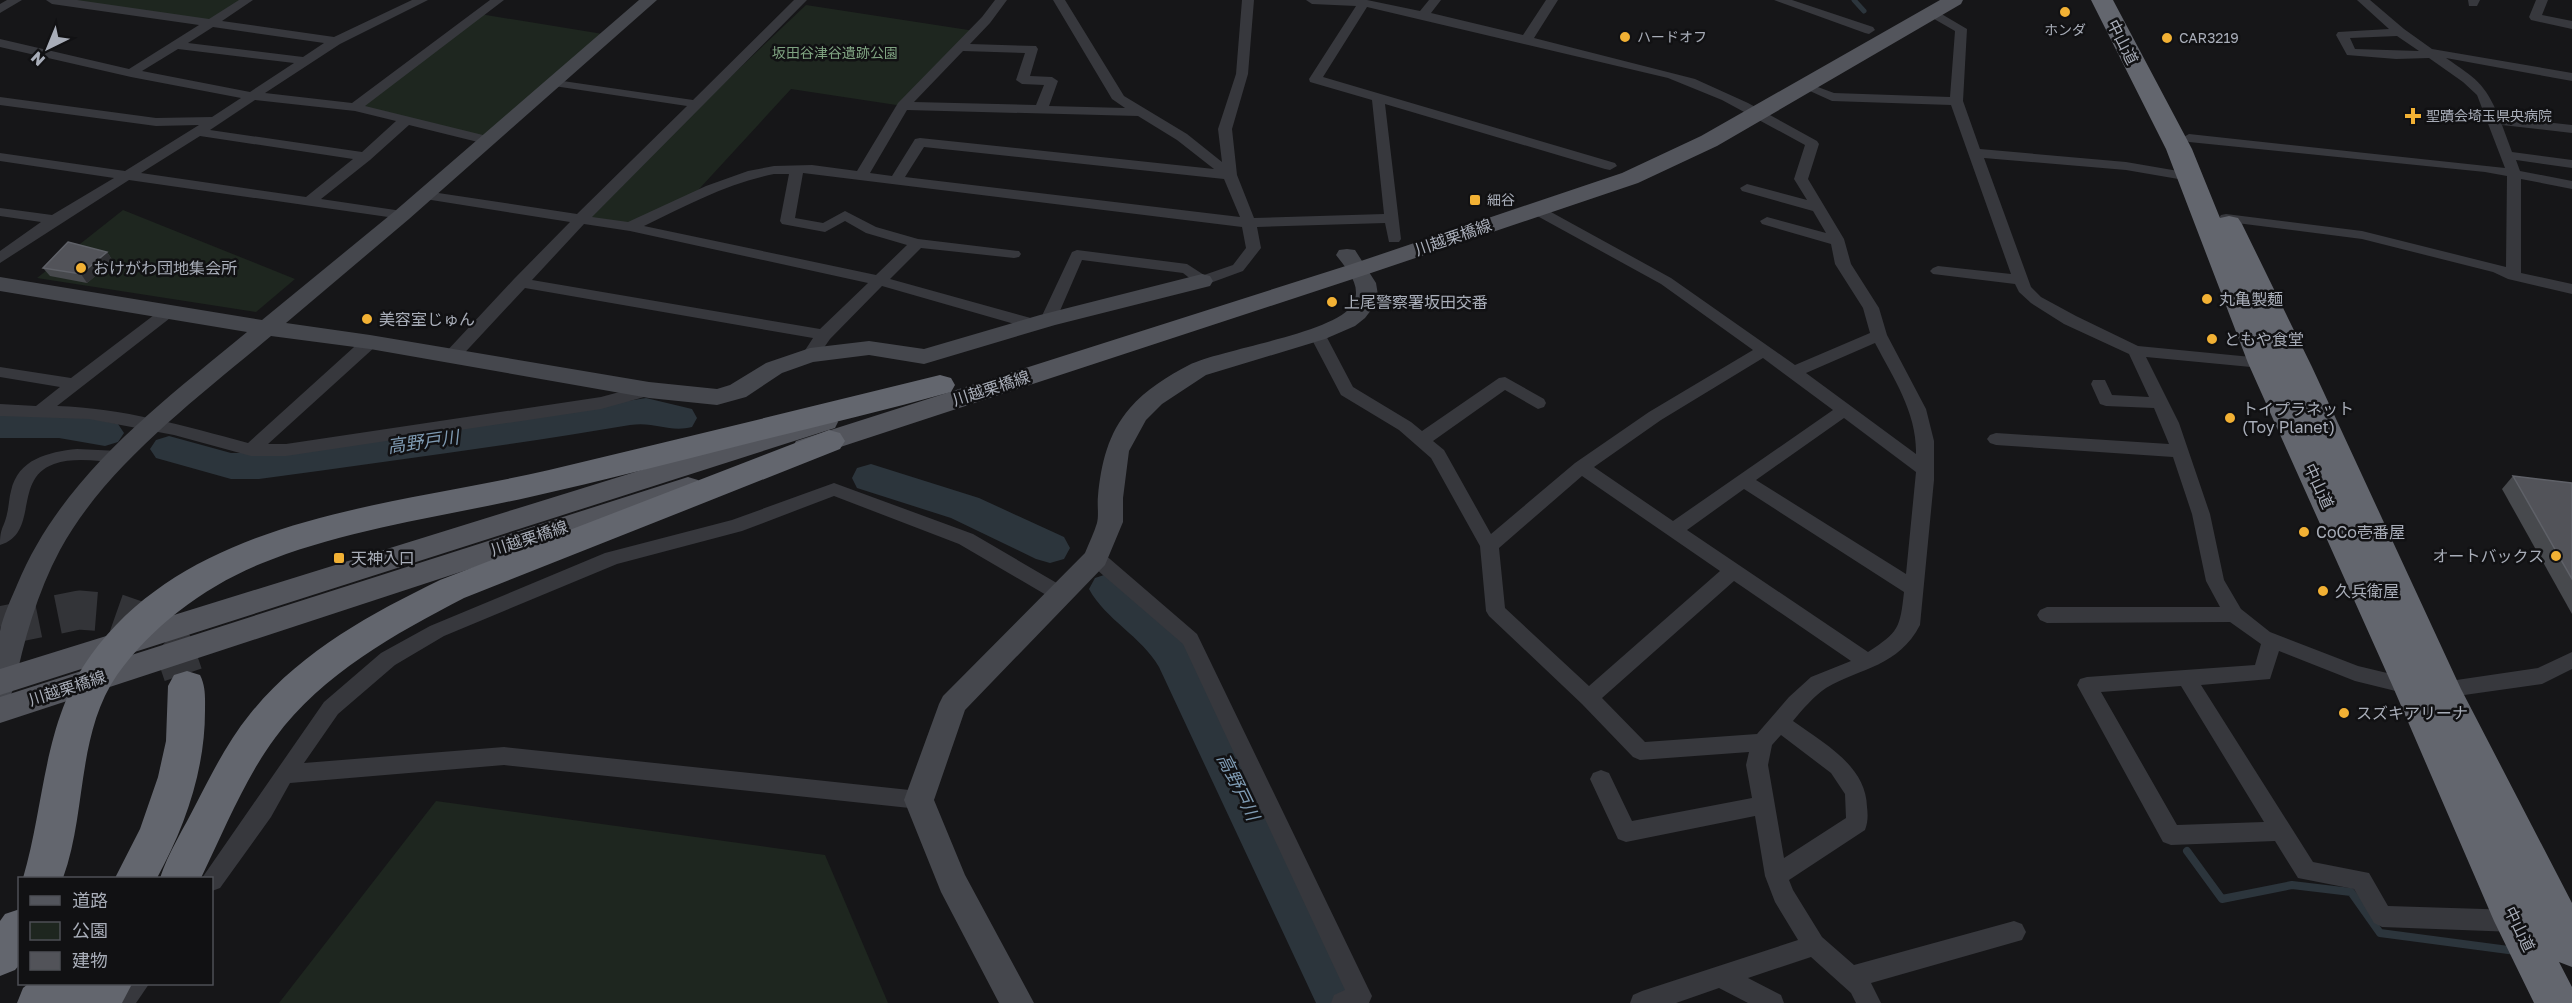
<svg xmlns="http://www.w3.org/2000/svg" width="2572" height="1003" viewBox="0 0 2572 1003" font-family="'Golos Text','Noto Sans JP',sans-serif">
<rect width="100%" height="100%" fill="#161618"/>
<g fill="#1e261f">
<polygon points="52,0 246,0 210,23"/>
<polygon points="806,5 975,31 903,106 791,89 689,200 630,227 580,220"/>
<polygon points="480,14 609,35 486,140 355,107"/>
<polygon points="123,210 295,279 256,312 37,278"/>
<polygon points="436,801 825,855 888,1003 279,1003"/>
</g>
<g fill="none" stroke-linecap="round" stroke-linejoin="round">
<polyline stroke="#2c353c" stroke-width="5" points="1854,0 1864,11"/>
<polyline stroke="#2c353c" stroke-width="8" points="2187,851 2222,899 2292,885 2351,892 2380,933 2516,951"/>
<g fill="#2c353c" fill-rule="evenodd">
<path d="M646 398 692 409 697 418 692 427C669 433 655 421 630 425 507 446 383 462 259 479H231L156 458 150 449 156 440 169 436 231 453H259L531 416Z"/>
<polygon points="0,412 59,412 118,424 124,433 118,442 105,446 59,438 0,438"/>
<polygon points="871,464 979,498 1064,537 1070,548 1064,559 1050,563 1036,559 951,518 857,488 852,478 857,468"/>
<path d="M1110 573C1139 583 1176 622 1192 648L1369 1003H1316L1159 667C1141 636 1106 620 1089 589L1095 578Z"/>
</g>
<polyline stroke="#333438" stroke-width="39" stroke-dasharray="39 20" stroke-linecap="butt" points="0,626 79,610 116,613 153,626 173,645 187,686"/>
<g fill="#37383d" fill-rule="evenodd">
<polygon points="7,0 22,0 0,13 0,4"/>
<path d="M46 0H77L209 19 239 0H253L222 21 334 37 412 0H428L340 44 265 93 352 103 490 0H504L365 106 491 137 493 140 486 144 409 125 370 160 321 199 402 211 407 212 409 215 407 218 402 219 129 180 0 263V251L41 222 0 216V208L52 215 114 178 0 161V153L125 171 199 125 156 126 0 105V97L156 118 212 117 241 98 131 77 0 47V39L129 69 199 25 52 4ZM213 27 324 43 303 57 188 43ZM178 49 294 63 250 92 142 71ZM255 100 355 111 396 121 362 152 210 130ZM200 136 353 159 306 197 141 173Z"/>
<path d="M794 0H807L592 217 628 222 706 186 748 171 774 166 812 165 857 171 898 103 982 17 995 0H1007L990 23 970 44 1036 46 1038 49 1030 76 1052 77 1058 81 1049 106 1125 108 1112 99 1053 0H1065L1124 96 1187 134 1222 162 1218 129 1236 74 1242 0H1254L1248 74 1232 129 1237 175 1254 218 1384 214 1372 100 1310 82 1309 79 1356 6 1312 4 1306 0H1367L1420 11 1429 0H1441L1431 13 1523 35 1546 0H1558L1534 38 1695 79 1748 103 1817 141 1819 144 1808 179 1844 239 1851 264 1879 308 1887 335 1926 409 1934 441V480L1920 625C1898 667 1862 667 1826 688 1814 696 1802 710 1793 721 1823 743 1866 765 1867 807 1868 815 1868 822 1865 830L1789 880 1793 890 1822 937 1854 965 2014 921 2022 924 2026 932 2022 940 1871 983 1881 1003H1856L1851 993 1811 957 1748 978 1781 995 1784 1003H1748L1719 988 1676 1003H1630L1633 995 1642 991 1798 940 1775 902 1765 876 1755 816 1626 842 1618 839 1590 779 1593 773 1601 770 1609 773 1632 821 1752 798 1746 765 1749 752 1640 760 1633 757 1582 704 1489 616 1486 611 1480 546 1431 458 1399 430 1341 395 1309 334 1317 329 1323 330 1353 387 1411 422 1422 431 1499 378 1505 377 1544 399 1546 403 1544 407 1538 409 1505 390 1433 441 1444 450 1491 534 1575 463 1649 412 1753 350 1661 284 1530 212 1528 209 1530 206H1540L1671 278 1795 365 1870 333 1863 308 1835 264 1831 244 1762 224 1760 221 1767 217 1826 233 1813 211 1742 191 1740 188 1747 184 1807 200 1794 179 1805 145 1722 100 1668 78 1367 7 1323 77 1615 163 1617 166 1610 170 1605 169 1385 104 1401 239 1399 242H1389L1385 223 1257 227 1261 248 1243 271 1202 286 1197 284 1183 273 1082 260 1056 320 1048 325 1040 320 1072 252 1077 250 1187 264 1204 275 1233 265 1246 248 1242 227 803 173 795 218 823 223 845 211 876 227 918 239 1019 251 1021 254 1019 257 1014 258 921 248 890 279 1038 320 1040 324 1032 329 882 286 830 339 816 359H804L802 355 813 338 525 288 457 361H445L443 357 445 353 514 279 570 222 425 199 418 195 420 192 425 191 577 214 687 106 554 86 549 85 548 82 549 79 693 100ZM963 51 1025 53 1016 80 1022 84 1044 85 1036 105 914 102ZM907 110 1138 116 1177 140 1214 169 920 138 915 139 892 176 870 173ZM924 147 1224 179 1240 217 905 177ZM774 174H789L780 221 782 224 825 232 845 221 866 233 907 245 876 275 644 226C687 205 728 183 774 174ZM584 224 630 231 868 283 820 329 532 280ZM1875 343C1894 379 1917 413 1916 454L1806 373ZM1763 358 1833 410 1673 521 1594 467 1661 420ZM1844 418 1916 472 1906 574 1756 480ZM1582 476 1720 571 1589 686 1505 608 1499 548ZM1744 489 1904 592C1900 628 1899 632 1868 652L1687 530ZM1734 581 1851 661 1811 677 1789 697 1757 734 1645 742 1602 698ZM1781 735 1831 773 1845 794 1846 818 1784 858 1768 765 1772 745Z"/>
<polygon points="1774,0 1792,0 1873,27 1875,30 1869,34 1865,33"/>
<path d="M2357 0H2370L2404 29 2432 49 2572 73V81L2446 58C2475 78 2485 83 2499 117L2572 125V133L2502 125 2512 152 2572 160V168L2516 160 2520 171 2572 181V189L2521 179V273L2572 284V294L2508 279 2493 272 2362 239 2221 221 2219 218 2221 215 2226 214 2362 231 2506 267 2507 176 2485 172 2189 142 2182 138 2189 134 2505 168 2477 95 2463 82 2429 58 2396 59 2347 55 2336 35 2338 32 2389 29ZM2397 36 2419 51 2355 49 2350 38Z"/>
<polygon points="2468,0 2480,0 2477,6 2469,6"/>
<polygon points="2536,0 2548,0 2542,15 2572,21 2572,29 2531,20 2529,17"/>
<path d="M1933 9 1967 29 1963 101 1980 149 2126 162 2190 173 2197 177 2190 181 2126 170 1984 158 2031 287 2041 297 2076 316 2138 346 2272 359 2278 360 2280 364 2278 368 2272 369 2146 357 2179 423 2210 514 2224 580 2241 609 2270 632 2358 666 2412 679 2443 682 2538 668 2572 652V669L2542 684 2443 698 2412 695 2355 681 2279 651 2270 679 2201 685 2313 862 2369 873 2388 906 2515 910 2523 913 2527 921 2523 929 2515 932 2382 927 2374 923 2354 889 2298 878 2275 841 2171 845 2163 842 2077 685 2080 679 2087 677 2255 665 2261 644 2230 622 2047 623 2040 620 2037 615 2040 610 2047 607H2220L2206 581 2192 514 2173 457 1996 445 1990 443 1987 439 1990 435 1996 433 2169 444 2154 408 2106 406 2100 404 2091 384 2093 380H2105L2112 395 2149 397 2129 354 2064 324 2031 303 2019 292 2015 284 1933 274 1930 271 1933 268 1938 266 2011 274 1951 105 1832 101 1801 87 1807 83 1834 93 1950 97 1955 31 1929 16 1927 13ZM2181 686 2264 822 2177 825 2101 692Z"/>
<path d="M168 307 174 309 176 312 174 315 57 406C122 408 185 426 248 443L364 338H376L378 342 376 346 268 444H286L601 397 649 384 655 386 657 390 655 394 601 409 286 456H251L174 435 89 419 0 416V404L36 406 60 387 0 377V367L71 378 162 309Z"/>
<path d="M77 449 119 451 125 453 128 457 125 461 119 463C98 461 74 457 54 464 12 479 40 533 0 545 0 527 4 528 7 514 9 506 9 498 11 491 18 459 48 452 77 449Z"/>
<polygon points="834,483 973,534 1067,589 1070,594 1067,599 1060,601 1053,599 959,544 834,496 742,531 617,564 444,636 395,665 338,714 304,763 504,747 919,791 927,793 930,800 927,807 919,809 504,765 290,783 271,817 220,888 212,891 212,878 202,878 324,702 381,653 430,626 605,553 732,520"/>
<polygon points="1096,551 1103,553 1197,634 1368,988 1372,996 1369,1003 1331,1003 1334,995 1345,990 1183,644 1089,563 1087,558 1089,553"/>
<polygon points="122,984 149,984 136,1003 108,1003 111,995"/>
</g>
<g fill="#45474d" fill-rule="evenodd">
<path d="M639 0H657L409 219 286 323 370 335 649 382 717 389 730 385 766 363 810 348 869 341 924 349 1040 315 1202 274 1210 276 1213 281 1210 286 1055 325 924 364 869 355 813 362 782 373 746 397 717 405 649 398 370 349 271 336C199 397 106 465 60 550 37 593 24 640 14 688L10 696 0 700C0 678 0 653 0 631 3 616 11 599 17 585 62 476 159 405 247 332L0 291V277L262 320 395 211Z"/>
<path d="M1347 249 1355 250 1376 283 1378 295 1375 305 1365 318 1355 326 1325 339 1206 375 1162 404 1146 420 1129 451 1123 498V522L1105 565 965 710 934 800 965 875 1034 1003H999L941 892 904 800 939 704 943 696 1085 553C1089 543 1094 533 1097 523 1099 515 1097 505 1098 496 1101 464 1108 433 1130 408 1145 390 1168 376 1189 365 1221 349 1337 333 1353 304 1363 286 1346 268 1336 255L1339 250Z"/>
</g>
<g fill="#53555c" fill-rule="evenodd">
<polygon points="1940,0 1963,0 1961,4 1767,117 1717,146 1638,183 1368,274 816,455 806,458 796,455 792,448 796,441 1352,264 1622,173 1701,136"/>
<polygon points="825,413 835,416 838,422 835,428 0,695 0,669"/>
<polygon points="688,477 698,480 702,487 698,494 0,723 0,697"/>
</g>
<g fill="#63666e" fill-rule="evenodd">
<polygon points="2091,0 2113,0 2192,149 2220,218 2229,216 2238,218 2242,224 2312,367 2461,689 2572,903 2572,967 2559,962 2572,987 2572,1003 2534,1003 2494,921 2393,687 2248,363 2166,149"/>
<path d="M940 375 951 378 955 385 951 392C883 411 814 427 746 444 674 462 602 481 530 497 440 517 346 529 260 564 204 587 152 626 117 675 76 735 87 813 63 878H23C45 804 43 721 91 655 193 515 394 506 549 470 679 439 810 407 940 375Z"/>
<path d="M829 430 840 433 845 441 840 449 464 598C395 634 323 673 275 738 244 780 224 831 201 878H160C168 853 184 828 196 804 212 773 228 741 250 714 300 652 370 614 440 580Z"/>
<path d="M187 671 200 675C206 687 205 698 205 711 205 770 185 827 157 878H115L140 829 158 777 166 741 168 686 174 675Z"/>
<polygon points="20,909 20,964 15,970 0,976 0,921 5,914"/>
<polygon points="28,984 132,984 122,1003 17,1003 23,988"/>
</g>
</g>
<g fill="#47494d">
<polygon points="107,252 113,261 87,283 50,276 43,268"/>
<polygon points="2513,476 2572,483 2572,614 2502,489"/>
</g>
<polygon fill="#2f3033" points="107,252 113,261 87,283 81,274"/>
<g fill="#525359" stroke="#5f6168" stroke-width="1.5">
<polygon points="68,242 107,252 81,274 43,268"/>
<polygon points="2513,476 2572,483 2572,579"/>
</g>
<g fill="#f2b134" stroke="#111113" stroke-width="2">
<circle cx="2065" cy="12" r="6"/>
<circle cx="1625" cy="37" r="6"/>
<circle cx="2167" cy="38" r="6"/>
<path d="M2410 107h6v6h6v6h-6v6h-6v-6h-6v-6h6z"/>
<rect x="1469" y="194" width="12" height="12" rx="3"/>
<circle cx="81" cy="268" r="6"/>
<circle cx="2207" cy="299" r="6"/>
<circle cx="1332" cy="302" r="6"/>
<circle cx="367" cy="319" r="6"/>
<circle cx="2212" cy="339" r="6"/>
<circle cx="2230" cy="418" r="6"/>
<circle cx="2304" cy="532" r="6"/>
<circle cx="2556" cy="556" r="6"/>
<rect x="333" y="552" width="12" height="12" rx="3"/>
<circle cx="2323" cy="591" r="6"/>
<circle cx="2344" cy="713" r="6"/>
</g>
<g text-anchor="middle" stroke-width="5" stroke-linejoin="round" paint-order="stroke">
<g font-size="14" fill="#a8adb8" stroke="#111113" text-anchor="start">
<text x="2065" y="35" text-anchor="middle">ホンダ</text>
<text x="1637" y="42">ハードオフ</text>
<text x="2179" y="43">CAR3219</text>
<text x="2426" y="121">聖蹟会埼玉県央病院</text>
<text x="1487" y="205">細谷</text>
</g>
<g font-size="14" fill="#7fa381" stroke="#111113">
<text x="835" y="58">坂田谷津谷遺跡公園</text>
</g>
<g font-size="16" fill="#a8adb8" stroke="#111113">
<text transform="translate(2123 42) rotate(63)" y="6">中山道</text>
<text transform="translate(1453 237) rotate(-19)" y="6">川越栗橋線</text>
<text transform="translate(991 388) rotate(-18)" y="6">川越栗橋線</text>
<text transform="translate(2319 486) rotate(65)" y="6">中山道</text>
<text transform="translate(529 538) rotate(-18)" y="6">川越栗橋線</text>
<text transform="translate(67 688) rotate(-18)" y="6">川越栗橋線</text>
<text transform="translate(2520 929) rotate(64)" y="6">中山道</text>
</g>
<g font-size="16" fill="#a8adb8" stroke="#111113" text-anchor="start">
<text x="93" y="274">おけがわ団地集会所</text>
<text x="2219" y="305">丸亀製麺</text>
<text x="1344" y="308">上尾警察署坂田交番</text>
<text x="379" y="325">美容室じゅん</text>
<text x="2224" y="345">ともや食堂</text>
<text x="2242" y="415">トイプラネット<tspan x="2242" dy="18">(Toy Planet)</tspan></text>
<text x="2316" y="538">CoCo壱番屋</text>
<text x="2544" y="562" text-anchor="end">オートバックス</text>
<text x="351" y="564">天神入口</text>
<text x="2335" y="597">久兵衛屋</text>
<text x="2356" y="719">スズキアリーナ</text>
</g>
<g font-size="18" font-style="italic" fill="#7f9bb3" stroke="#111113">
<text transform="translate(423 442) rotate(-8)" y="6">高野戸川</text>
<text transform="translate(1238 787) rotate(64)" y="6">高野戸川</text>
</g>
</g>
<rect x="18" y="877" width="195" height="108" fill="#111113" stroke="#4d4f55" stroke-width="1.5"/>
<rect x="30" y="896" width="30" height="9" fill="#53555c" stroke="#4d4f55" stroke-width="1.5"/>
<text x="72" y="907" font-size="18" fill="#a8adb8">道路</text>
<rect x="30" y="922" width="30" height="18" fill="#1e261f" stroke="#4d4f55" stroke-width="1.5"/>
<text x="72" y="937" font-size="18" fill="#a8adb8">公園</text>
<rect x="30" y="952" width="30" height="18" fill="#525359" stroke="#4d4f55" stroke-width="1.5"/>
<text x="72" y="967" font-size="18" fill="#a8adb8">建物</text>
<g transform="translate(48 48) rotate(223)" stroke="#111113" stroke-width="4.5" paint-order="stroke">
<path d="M0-4.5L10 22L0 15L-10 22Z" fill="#a8adb8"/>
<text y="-9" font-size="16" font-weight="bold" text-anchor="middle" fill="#a8adb8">N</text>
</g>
</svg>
